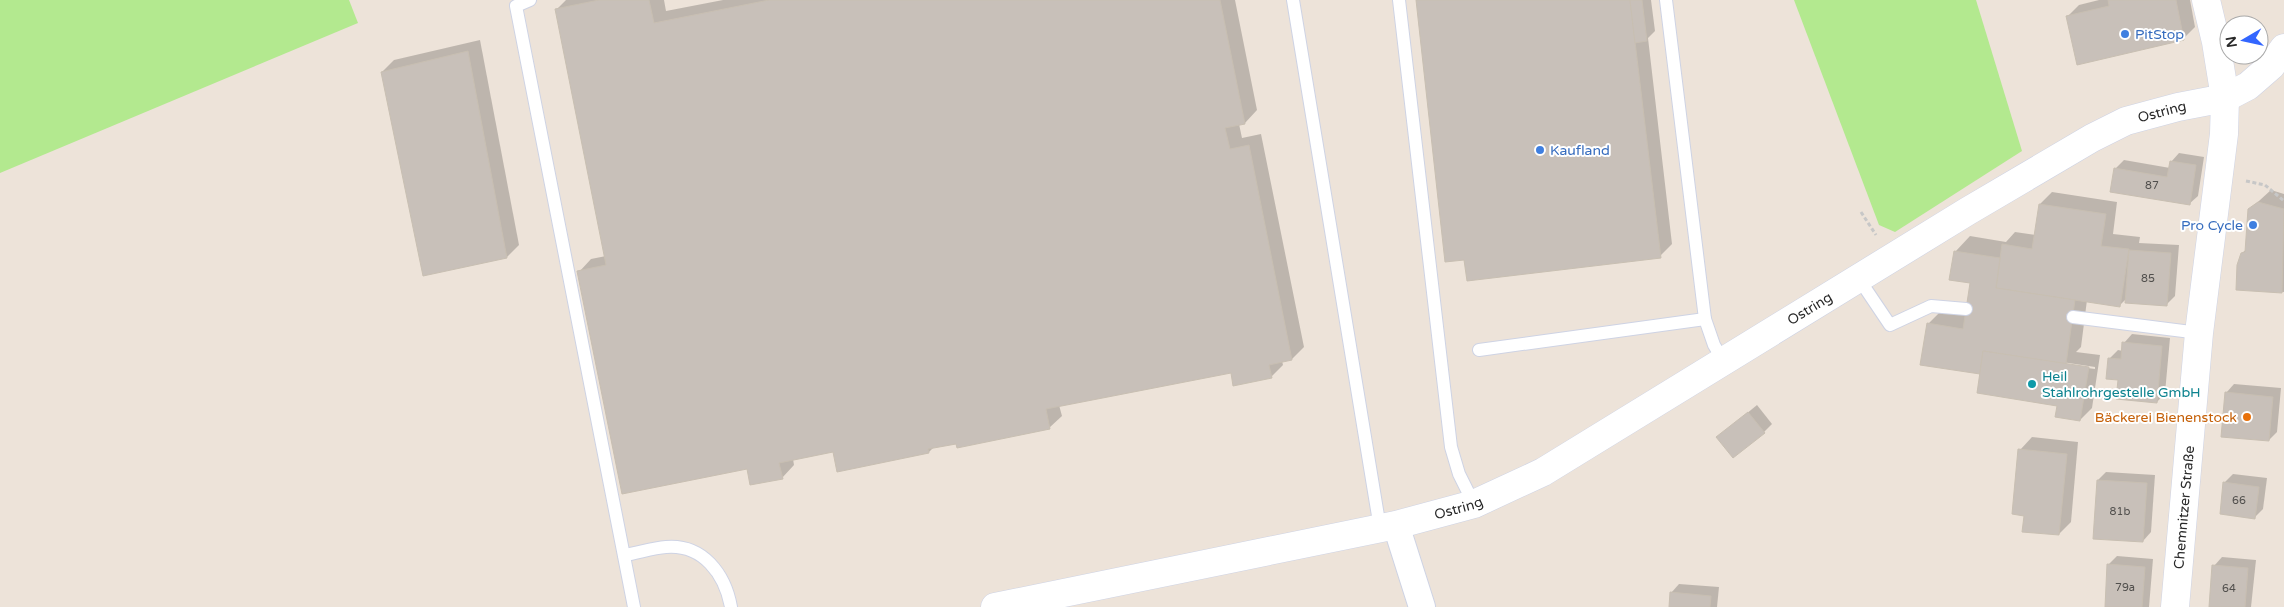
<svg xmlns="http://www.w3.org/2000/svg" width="2284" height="607" viewBox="0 0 2284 607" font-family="'Varela Round',sans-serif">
<rect width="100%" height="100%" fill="#ede3d9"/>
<g fill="#b3e98f">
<polygon points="0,0 349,0 358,23 0,173"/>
<polygon points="1794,0 1976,0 2022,151 1895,232 1879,225"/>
</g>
<g fill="#0003" fill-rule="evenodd">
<polygon points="566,0 664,0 666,11 723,0 1235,0 1257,110 1245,123 1239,124 1242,138 1261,134 1304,347 1292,359 1282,361 1283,365 1271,377 1232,371 1059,405 1062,416 1049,428 934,447 929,452 834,450 793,459 794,465 782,478 748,468 579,272 591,259 606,256 557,9"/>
<polygon points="1418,0 1651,0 1655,31 1648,38 1672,244 1660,256"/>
<polygon points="2099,0 2190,0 2195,27 2183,39 2067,17 2079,5"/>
<polygon points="480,40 519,245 507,257 382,72 394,60"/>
<polygon points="2179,153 2204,157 2198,196 2189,204 2115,169 2124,160 2170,168 2171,162"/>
<polygon points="2271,190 2284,194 2284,292 2238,289 2242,253 2247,249 2249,210"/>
<path d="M2052 192 2117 202 2113 234 2140 237 2139 243 2179 245 2175 296 2167 304 2127 298 2120 305 2087 300 2081 347 2076 352 2100 355 2092 408 2080 420 1928 324 1943 309 1967 312 1971 282 1955 252 1970 236 2006 242 2015 232 2036 235 2040 204ZM1995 352 2095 367V369L1995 355Z"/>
<polygon points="2132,334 2170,338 2165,393 2157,402 2119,379 2109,359 2118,350 2123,351 2124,343"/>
<polygon points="2234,384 2281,388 2277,432 2269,440 2226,393"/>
<polygon points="1757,405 1772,424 1764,432 1718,437"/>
<polygon points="2032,437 2078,442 2071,522 2059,534 2025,514 2020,450"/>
<polygon points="2106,472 2155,475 2151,532 2143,541 2098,480"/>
<polygon points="2233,474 2267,478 2263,509 2255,517 2224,483"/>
<polygon points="2117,556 2153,559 2149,607 2106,607 2108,565"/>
<polygon points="2222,557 2256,560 2251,607 2210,607 2214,566"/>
<polygon points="1679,584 1719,587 1717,607 1670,607 1671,593"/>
</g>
<g fill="#c8c0b9" stroke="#c8bfb2">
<polygon points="599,0 649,0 654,23 769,0 1220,0 1245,124 1225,128 1230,149 1249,145 1292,360 1269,365 1272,378 1233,386 1231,373 1046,409 1050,429 957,448 956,444 928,449 929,453 837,472 833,452 779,463 783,479 750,485 747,469 622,494 577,271 606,265 555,9"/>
<polygon points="1416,0 1630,0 1661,258 1467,281 1464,260 1445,262"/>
<polygon points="1630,0 1642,0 1647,41 1635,43"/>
<polygon points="2108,0 2176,0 2184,40 2077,65 2066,16 2109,6"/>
<polygon points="468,51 507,258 423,276 381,72"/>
<polygon points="2170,161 2196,165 2190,205 2110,192 2114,168 2167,177"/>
<polygon points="2258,202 2284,209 2282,293 2236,290 2237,265 2241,253 2245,252 2248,209"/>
<polygon points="2039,204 2106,214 2101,246 2129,249 2120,307 1996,288 2002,244 2032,249"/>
<polygon points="2129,250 2171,253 2167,306 2125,303"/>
<polygon points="1954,251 2000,258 1996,288 2075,300 2066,364 1983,351 1980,374 1920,365 1927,323 1963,329 1970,283 1949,280"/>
<polygon points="2122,342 2162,346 2157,403 2116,399 2118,380 2106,379 2108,358 2121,359"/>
<polygon points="1983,351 2089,367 2080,421 2055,417 2057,406 1977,393"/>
<polygon points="2225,392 2273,397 2269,441 2221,437"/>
<polygon points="1748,412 1765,433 1733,458 1716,437"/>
<polygon points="2018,449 2067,454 2059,535 2022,532 2024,516 2012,514"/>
<polygon points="2097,480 2147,483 2143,542 2093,539"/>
<polygon points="2223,482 2259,487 2255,519 2220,514"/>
<polygon points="2107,564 2145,567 2142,607 2105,607"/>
<polygon points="2212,565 2248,568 2245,607 2209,607"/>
<polygon points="1670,592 1711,596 1710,607 1669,607"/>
</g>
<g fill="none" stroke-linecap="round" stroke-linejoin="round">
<g stroke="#ced3e4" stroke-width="14">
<g id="lane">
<polyline points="530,0 516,6 634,607"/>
<polyline points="1293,0 1380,528"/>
<polyline points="1399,0 1451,447 1459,474 1474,504"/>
<polyline points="1666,0 1705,319 1714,345 1724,362"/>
<polyline points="1859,279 1890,325 1931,306 1966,309"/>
<polyline points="2073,317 2199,333"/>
<polyline points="1479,350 1705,319"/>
<path d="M624 555C638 553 652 548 666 547 703 544 725 574 731 607"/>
</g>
</g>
<g stroke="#ced3e4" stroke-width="28">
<polyline id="street" points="1396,525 1422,607"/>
</g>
<g stroke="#ced3e4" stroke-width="29">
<g id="secondary">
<path id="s1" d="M995 607 1396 525 1474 504 1543 472 1968 211 2092 138 2126 121 2178 107 2225 98 2248 86 2271 66 2284 48"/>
<path id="s2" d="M2175 607 2199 333 2224 134 2225 98 2216 42 2206 0"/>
</g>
</g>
<g stroke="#c7c7c7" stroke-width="3" stroke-dasharray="4 2.5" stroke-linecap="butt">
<polyline points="2246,181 2265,185 2284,201"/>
<polyline points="1861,212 1876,235"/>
</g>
<use href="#lane" stroke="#fff" stroke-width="12"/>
<use href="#street" stroke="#fff" stroke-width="26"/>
<use href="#secondary" stroke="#fff" stroke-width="28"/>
</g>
<g fill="#3f7fe0" stroke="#fff" stroke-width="2">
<circle cx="2125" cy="34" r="5"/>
<circle cx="1540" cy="150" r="5"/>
<circle cx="2253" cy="225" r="5"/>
</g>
<circle fill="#0f9aa8" stroke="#fff" stroke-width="2" cx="2032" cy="384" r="5"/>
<circle fill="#e8710a" stroke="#fff" stroke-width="2" cx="2247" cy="417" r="5"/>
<g text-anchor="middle" stroke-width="4" stroke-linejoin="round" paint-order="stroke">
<g font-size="11" fill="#514f4d">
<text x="2152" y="189">87</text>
<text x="2148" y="282">85</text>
<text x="2239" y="504">66</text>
<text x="2120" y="515">81b</text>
<text x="2125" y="591">79a</text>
<text x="2229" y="592">64</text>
</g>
<g font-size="14" fill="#366cbe" stroke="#fff" text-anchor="start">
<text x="2135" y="39">PitStop</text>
<text x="1550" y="155">Kaufland</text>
<text x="2243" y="230" text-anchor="end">Pro Cycle</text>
</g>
<g font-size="14" fill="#292929" stroke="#fff">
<text dy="5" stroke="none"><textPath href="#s1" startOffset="1284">Ostring</textPath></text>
<text dy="5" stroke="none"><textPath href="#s1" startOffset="879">Ostring</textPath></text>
<text dy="5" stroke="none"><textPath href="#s1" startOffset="474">Ostring</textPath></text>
<text dy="5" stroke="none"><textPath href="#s2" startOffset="100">Chemnitzer Straße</textPath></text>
</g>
<g font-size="14" fill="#0d838f" stroke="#fff" text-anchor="start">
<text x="2042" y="381">Heil<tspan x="2042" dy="16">Stahlrohrgestelle GmbH</tspan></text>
</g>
<g font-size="14" fill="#c56008" stroke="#fff" text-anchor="end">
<text x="2237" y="422">Bäckerei Bienenstock</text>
</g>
</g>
<g transform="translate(2244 40) rotate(261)"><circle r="24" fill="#ffffff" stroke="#a9a9a9"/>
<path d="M0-4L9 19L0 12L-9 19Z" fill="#3366ff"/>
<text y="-8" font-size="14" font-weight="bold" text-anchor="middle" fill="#292929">N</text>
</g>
</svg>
